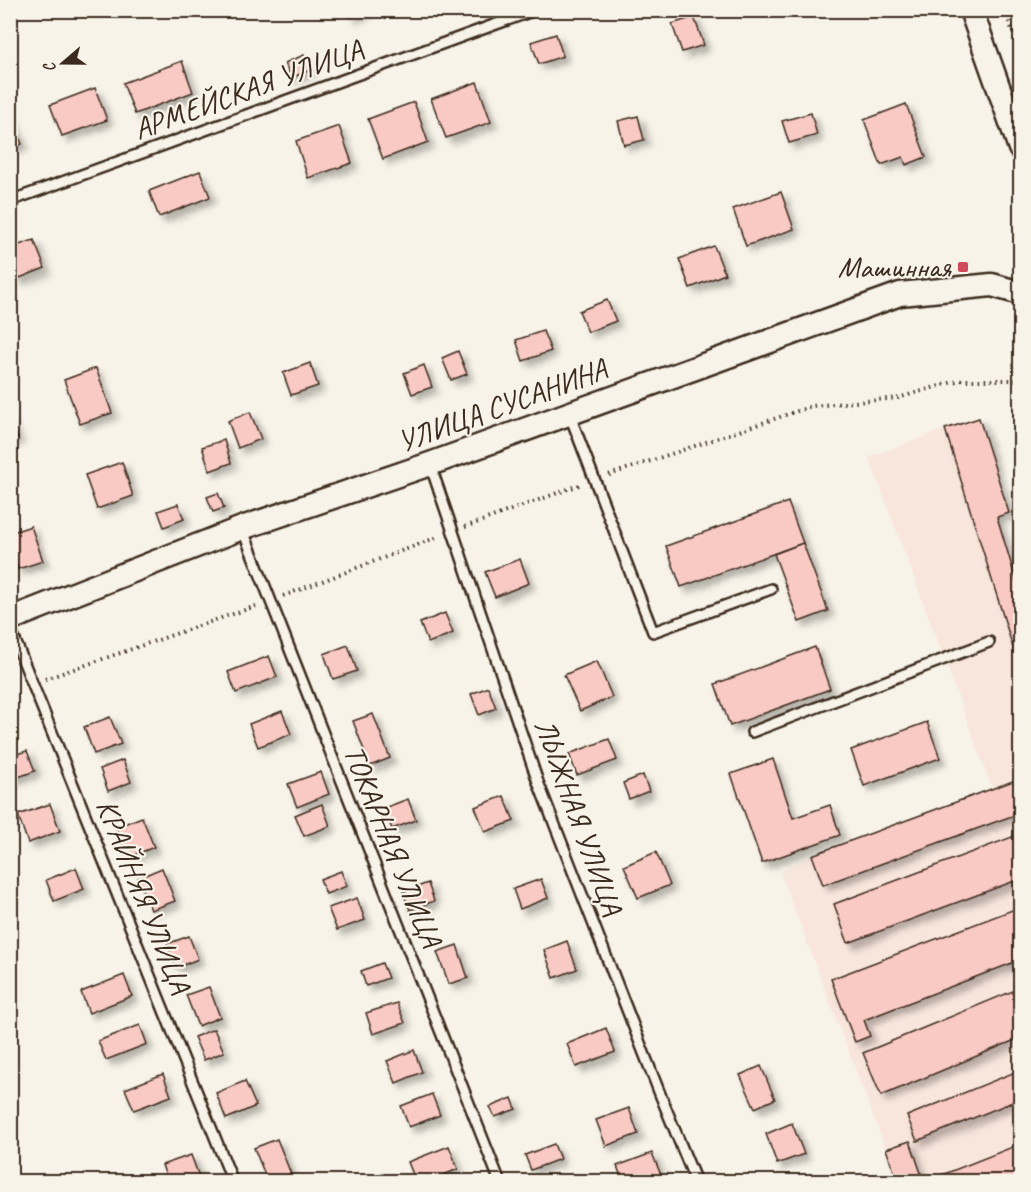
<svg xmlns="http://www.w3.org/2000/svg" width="1031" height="1192" viewBox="0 0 1031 1192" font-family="Caveat,sans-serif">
<defs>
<filter id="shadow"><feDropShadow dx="5.5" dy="5.5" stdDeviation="3" flood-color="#0004"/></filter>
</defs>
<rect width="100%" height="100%" fill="#f7f3e8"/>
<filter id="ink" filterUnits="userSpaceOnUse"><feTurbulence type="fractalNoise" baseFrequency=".0167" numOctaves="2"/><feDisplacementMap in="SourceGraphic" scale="12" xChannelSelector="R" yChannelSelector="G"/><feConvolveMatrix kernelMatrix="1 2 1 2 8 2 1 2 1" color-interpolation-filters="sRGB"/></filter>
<g filter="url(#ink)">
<polygon fill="#f8e6dd" points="979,418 1009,513 997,518 1020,593 1020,1181 898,1181 780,872 812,855 992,788 869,457 945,429"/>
<g fill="#f9c9c3" stroke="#3b2a1e" stroke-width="1.5" filter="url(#shadow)">
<polygon points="349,10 369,10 351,17"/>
<polygon points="694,17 704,45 682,52 672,24"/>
<polygon points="556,34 563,56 539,64 531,42"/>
<polygon points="304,55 310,70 291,78 285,63"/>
<polygon points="182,61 193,92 135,114 123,83"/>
<polygon points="477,82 491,122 446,138 431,99"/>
<polygon points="95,88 107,120 62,136 50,105"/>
<polygon points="414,102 428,142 383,159 368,119"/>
<polygon points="906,104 926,157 906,165 903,157 881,165 864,120"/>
<polygon points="811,113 817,135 789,143 782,121"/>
<polygon points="10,114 22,144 10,148"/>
<polygon points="638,116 644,140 624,145 618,121"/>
<polygon points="339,126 352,163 308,178 296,141"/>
<polygon points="200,171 210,197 159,217 149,191"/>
<polygon points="781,192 794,229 746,246 733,209"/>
<polygon points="34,240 45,268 17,279 10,261 10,248"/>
<polygon points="714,246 725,274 690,288 679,259"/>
<polygon points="607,300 616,321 588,332 579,311"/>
<polygon points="543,331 551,351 523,361 516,340"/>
<polygon points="458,351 467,374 451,380 442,358"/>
<polygon points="310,363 318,386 291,395 283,373"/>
<polygon points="424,365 432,387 412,394 404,373"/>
<polygon points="96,368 112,413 80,424 64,380"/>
<polygon points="250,412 261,439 238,448 228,421"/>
<polygon points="10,417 18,438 10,441"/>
<polygon points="979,418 1009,513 997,517 1020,593 1020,670 945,429"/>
<polygon points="224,440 231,463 210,471 202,447"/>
<polygon points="122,462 133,496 97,509 85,475"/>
<polygon points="218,493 224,508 213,512 207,497"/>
<polygon points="788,502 803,543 681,587 666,546"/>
<polygon points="178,504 184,519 164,527 158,511"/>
<polygon points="31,526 43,561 18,569 10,548 10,533"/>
<polygon points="803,543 828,611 799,622 774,554"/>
<polygon points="520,559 529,583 495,597 485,572"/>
<polygon points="445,613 453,633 428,643 420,623"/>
<polygon points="348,645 357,671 333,679 324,654"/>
<polygon points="815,647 830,689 730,726 715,684"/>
<polygon points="269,656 277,677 236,693 228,672"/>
<polygon points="597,661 612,697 580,711 564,675"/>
<polygon points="488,687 496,708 479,715 471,694"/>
<polygon points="282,711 291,734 258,747 249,724"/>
<polygon points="373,714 390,758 370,766 353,721"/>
<polygon points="110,717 121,744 94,754 84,727"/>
<polygon points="927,722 940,758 864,786 851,750"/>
<polygon points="609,739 617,760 577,775 569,754"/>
<polygon points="27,751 35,771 10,780 10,756"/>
<polygon points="773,759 793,818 830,805 840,835 762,863 731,774"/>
<polygon points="123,760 131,782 108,791 100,769"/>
<polygon points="321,772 329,794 297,807 288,784"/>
<polygon points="643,775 649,791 629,799 623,783"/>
<polygon points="1013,781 1020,800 1020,813 823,885 812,855"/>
<polygon points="504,796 514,821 485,832 475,807"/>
<polygon points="408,799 416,820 392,829 384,808"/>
<polygon points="50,804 60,831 28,843 18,815"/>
<polygon points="322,804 330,826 304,836 295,815"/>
<polygon points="142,817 154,847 127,858 116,827"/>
<polygon points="1020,834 1020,879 848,943 834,904"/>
<polygon points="656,852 670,885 638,898 624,866"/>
<polygon points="76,868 84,889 54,901 46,880"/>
<polygon points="162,868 175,901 151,910 138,878"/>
<polygon points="341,871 347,886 326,894 320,879"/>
<polygon points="541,879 548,898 520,909 513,889"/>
<polygon points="428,883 434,901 410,910 403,892"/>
<polygon points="357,898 365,920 337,930 328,908"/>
<polygon points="1020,907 1020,960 864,1020 870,1036 855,1042 831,979"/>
<polygon points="189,936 198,959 176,968 167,944"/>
<polygon points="567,941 577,969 554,978 544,950"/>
<polygon points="457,945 468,978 449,984 437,952"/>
<polygon points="382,963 388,978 366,986 361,971"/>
<polygon points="124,975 132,996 89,1013 81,992"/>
<polygon points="209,987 220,1017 198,1026 186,995"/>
<polygon points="1020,988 1020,1038 881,1096 863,1053"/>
<polygon points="397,1003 405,1023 373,1034 366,1013"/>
<polygon points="140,1025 147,1044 106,1060 98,1041"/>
<polygon points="606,1028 615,1052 576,1067 567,1044"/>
<polygon points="214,1029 224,1052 204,1060 194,1037"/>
<polygon points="414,1050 422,1072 396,1083 387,1061"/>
<polygon points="761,1066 775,1099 755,1108 740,1075"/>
<polygon points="1020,1070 1020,1099 917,1141 907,1116"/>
<polygon points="163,1074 171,1096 134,1110 125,1089"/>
<polygon points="245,1081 256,1106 226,1119 216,1093"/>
<polygon points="432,1094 440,1115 409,1127 401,1106"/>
<polygon points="512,1098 516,1109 495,1117 490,1107"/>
<polygon points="629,1108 638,1134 606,1146 596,1120"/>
<polygon points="792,1123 804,1154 777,1164 766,1134"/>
<polygon points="277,1139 291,1174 272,1182 268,1182 254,1148"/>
<polygon points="910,1141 924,1182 898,1182 886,1149"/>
<polygon points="554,1144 560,1159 531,1170 525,1155"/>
<polygon points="1020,1144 1020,1182 929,1182 929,1180"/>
<polygon points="449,1146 458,1169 427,1182 416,1182 408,1162"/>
<polygon points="652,1153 661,1175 644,1182 623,1182 617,1166"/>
<polygon points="191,1155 201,1182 168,1182 162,1165"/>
</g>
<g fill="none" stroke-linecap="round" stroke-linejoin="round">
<g stroke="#3b2a1e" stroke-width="14">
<g id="service">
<polyline points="10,201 535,10"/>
<polyline points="569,413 653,632 771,589"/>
<polyline points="430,464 538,782 660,1094 696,1182"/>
<polyline points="242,528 500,1182"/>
<polyline points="10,628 233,1182"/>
<polyline points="752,732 989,642"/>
</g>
</g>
<g stroke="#3b2a1e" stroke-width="27">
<g id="tertiary">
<polyline points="971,10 1020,148"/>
<polyline points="10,619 242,528 430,464 900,294 992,285 1020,293"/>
</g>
</g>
<g stroke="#3b2a1e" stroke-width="4" stroke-dasharray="1.5 4.5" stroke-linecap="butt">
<polyline points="1005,10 1020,52"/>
<polyline points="609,475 812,406 898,398 960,380 1020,380"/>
<polyline points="465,527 582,484"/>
<polyline points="283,596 438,537"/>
<polyline points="45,679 256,606"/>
</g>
<use href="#service" stroke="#f7f3e8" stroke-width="9"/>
<use href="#tertiary" stroke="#f7f3e8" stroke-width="22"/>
</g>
</g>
<rect fill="#d1495b" stroke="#f7f3e8" stroke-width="2" x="957" y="261" width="12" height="12" rx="3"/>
<g text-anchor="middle" stroke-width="4.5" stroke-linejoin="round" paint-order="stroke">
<g font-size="30" fill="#3b2a1e" stroke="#f7f3e8">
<text transform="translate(248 89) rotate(-20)" y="10">АРМЕЙСКАЯ УЛИЦА</text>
<text transform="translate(502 405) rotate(-20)" y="10">УЛИЦА СУСАНИНА</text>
<text transform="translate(579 817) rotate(70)" y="10">ЛЫЖНАЯ УЛИЦА</text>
<text transform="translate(393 846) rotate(68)" y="10">ТОКАРНАЯ УЛИЦА</text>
<text transform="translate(144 896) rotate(68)" y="10">КРАЙНЯЯ УЛИЦА</text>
</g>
<g font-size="30" fill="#3b2a1e" stroke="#f7f3e8" text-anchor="end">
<text x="951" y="277">Машинная</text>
</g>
</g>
<rect width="1031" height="1192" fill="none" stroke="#f7f3e8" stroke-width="36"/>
<rect x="18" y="18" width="995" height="1156" fill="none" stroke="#3b2a1e" stroke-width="2" filter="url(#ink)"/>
<g transform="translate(63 63) rotate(250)" stroke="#f7f3e8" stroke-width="4.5" paint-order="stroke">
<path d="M0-4.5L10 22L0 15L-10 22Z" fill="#3b2a1e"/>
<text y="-9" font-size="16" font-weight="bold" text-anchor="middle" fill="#3b2a1e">С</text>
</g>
</svg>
